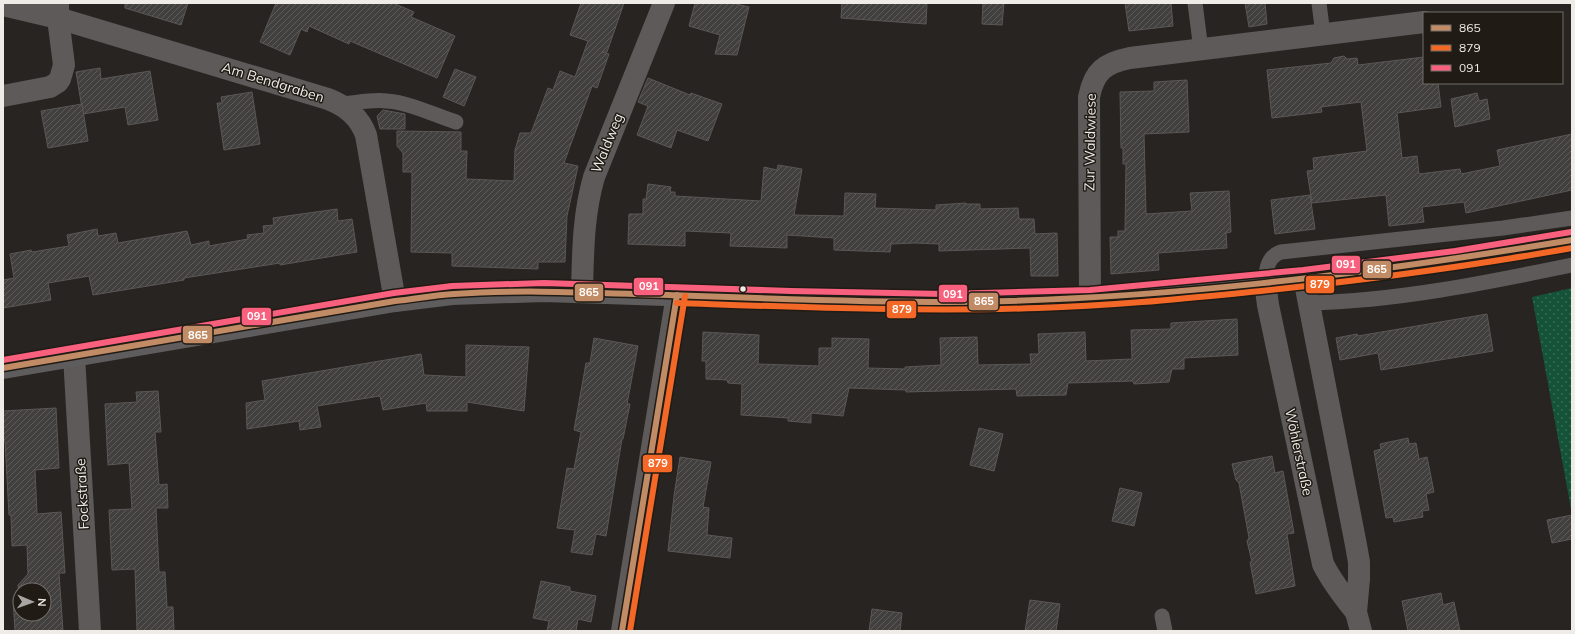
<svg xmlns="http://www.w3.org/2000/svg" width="1575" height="634" viewBox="0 0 1575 634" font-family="Mulish,sans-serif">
<defs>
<pattern id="green-dots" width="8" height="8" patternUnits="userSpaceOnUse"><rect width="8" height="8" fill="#155339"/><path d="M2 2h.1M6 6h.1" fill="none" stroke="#376c56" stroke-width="1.8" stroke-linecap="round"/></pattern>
<pattern id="building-hatch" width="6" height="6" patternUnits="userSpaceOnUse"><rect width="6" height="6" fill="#42403f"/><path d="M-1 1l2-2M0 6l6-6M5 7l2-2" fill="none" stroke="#5e5c5b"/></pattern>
</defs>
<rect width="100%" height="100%" fill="#272421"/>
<polygon fill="url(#green-dots)" points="1572,288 1572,514 1532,297"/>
<g fill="url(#building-hatch)" stroke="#5b5757" fill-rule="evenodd">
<polygon points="125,3 188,3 181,25 125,8"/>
<polygon points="276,3 393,3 414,12 411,17 455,36 437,78 350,41 349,44 309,26 307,32 301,29 290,55 260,42"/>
<polygon points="581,3 624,3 607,52 602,52 609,54 597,88 592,86 564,163 578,166 567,216 565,262 538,262 538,269 452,266 452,253 411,252 412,172 403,172 403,153 397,146 397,131 461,132 461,151 467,151 466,179 514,181 515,150 520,133 531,133 548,88 553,90 560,71 575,77 588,41 570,35"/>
<polygon points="695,3 732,3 749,7 737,55 715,54 720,35 689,26"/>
<polygon points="842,3 927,3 926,24 841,18"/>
<polygon points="983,3 1004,3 1002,25 982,24"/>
<polygon points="1125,3 1171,3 1173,26 1129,31"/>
<polygon points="1245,3 1265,3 1267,24 1249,27"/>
<polygon points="1344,56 1347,59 1357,58 1358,65 1424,57 1424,83 1438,83 1441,107 1397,113 1402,158 1417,156 1419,174 1460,169 1461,174 1500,166 1497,150 1572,134 1572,190 1466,213 1464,202 1422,207 1424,222 1389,226 1386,195 1312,203 1307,171 1314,170 1313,158 1367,151 1361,102 1321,107 1322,112 1272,118 1267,70 1331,63 1334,58"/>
<polygon points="100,68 101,79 150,71 158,120 128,125 125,107 83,114 76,72"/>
<polygon points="455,69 476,77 464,106 443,97"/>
<polygon points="648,78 690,95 691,93 722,104 708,141 677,130 671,148 637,135 648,106 638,102"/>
<polygon points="1187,80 1189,132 1144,134 1146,214 1192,211 1190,193 1229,191 1231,232 1226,233 1227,248 1158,253 1159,270 1111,274 1110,237 1118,237 1118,231 1125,231 1126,164 1123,164 1123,148 1121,148 1120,92 1154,91 1154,82"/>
<polygon points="252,92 260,144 224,150 217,103 222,103 221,97"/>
<polygon points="1477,93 1479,101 1487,99 1490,119 1455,127 1451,99"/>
<polygon points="82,104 88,141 48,148 41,111"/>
<polygon points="383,110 405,114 405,129 380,129 377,116"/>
<polygon points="778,165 802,169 794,215 844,216 845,193 876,194 875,208 936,210 936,205 966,203 966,204 980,204 980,209 1018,208 1019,219 1034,219 1035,234 1057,233 1058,276 1031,276 1030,248 939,251 939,244 915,243 891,244 890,252 834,250 834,238 787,235 787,248 730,246 731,233 685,231 685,246 628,244 629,214 643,214 643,199 646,199 648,184 671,187 670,192 675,192 675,196 761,201 764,167 777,170"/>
<polygon points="1310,195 1315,229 1275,234 1271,200"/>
<polygon points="337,209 338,221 352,219 357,252 280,265 280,263 184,278 184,280 93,295 89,276 48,283 51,300 3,308 3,280 14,278 10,254 31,250 32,252 69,246 67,235 97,229 98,236 116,233 118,243 187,231 191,245 209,241 209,246 248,239 247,235 264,233 263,226 274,225 273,218"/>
<polygon points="1487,314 1493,351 1381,370 1378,353 1340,360 1336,338 1357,334 1358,336"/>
<polygon points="1237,319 1238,355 1184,358 1184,369 1172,369 1169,382 1134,384 1133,381 1068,383 1066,395 1017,396 1016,389 906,392 906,390 849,388 843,416 811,413 811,423 788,421 788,418 741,415 742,384 728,383 727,380 706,379 706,361 702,361 703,332 759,335 758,364 819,366 819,348 832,348 832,338 869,339 868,368 905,369 905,367 941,365 940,338 977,337 978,365 1031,364 1030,354 1039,354 1038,334 1085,332 1086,361 1132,359 1131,330 1171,329 1171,323"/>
<polygon points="594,338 638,346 627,404 630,404 623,439 622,439 606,536 596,534 592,555 571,552 575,530 557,528 567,468 574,469 581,432 574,430 586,363 590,363"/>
<polygon points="466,345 529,347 524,411 467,402 467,411 427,411 426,403 383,410 380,396 317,406 321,427 300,430 299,421 247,429 246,403 265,400 262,381 421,354 424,375 466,377"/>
<polygon points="158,391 161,432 155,432 159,485 167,484 168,508 156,508 159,572 165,572 167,607 173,607 174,631 137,631 135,569 112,570 109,510 132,509 129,463 108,465 105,404 137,402 136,392"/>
<path d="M56 408 59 468 35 470 37 514 61 512 65 573H59L63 631H15L13 598H19L18 585 28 574 27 545 12 546 11 515H9L5 441H3V411ZM20 590H44V614H20Z"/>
<polygon points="979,428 1003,434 994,471 970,465"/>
<polygon points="1408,438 1409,444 1416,443 1419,459 1427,457 1434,492 1426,494 1429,510 1422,511 1423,517 1394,522 1393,517 1386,518 1374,451 1381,449 1380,444"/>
<polygon points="1272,456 1275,473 1283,471 1294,533 1287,534 1295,586 1256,594 1250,562 1252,562 1247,541 1249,538 1239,483 1236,480 1232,464"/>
<polygon points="680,457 711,462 703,507 709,508 707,535 732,538 730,558 668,551 674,496"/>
<polygon points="1120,488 1142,493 1134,526 1112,521"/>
<polygon points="1572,515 1572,539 1552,543 1547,520"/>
<polygon points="541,581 570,587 570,591 596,596 591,622 578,619 576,631 547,631 549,621 533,618"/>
<polygon points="1441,593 1443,605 1454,602 1460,631 1408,631 1402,601"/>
<polygon points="1030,600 1060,604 1056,631 1025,631"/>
<polygon points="872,609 902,613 900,631 869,631"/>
</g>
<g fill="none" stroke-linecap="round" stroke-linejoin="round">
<g stroke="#5d5a59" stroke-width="15">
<polyline points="1195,3 1201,50"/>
<polyline points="1319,3 1323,35"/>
<path d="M341 104C356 103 372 99 387 101 411 103 434 115 456 122"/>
<path d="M1265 282C1266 269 1268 256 1281 252L1503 228 1572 218"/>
<path d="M1308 303C1397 301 1485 283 1572 265"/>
<polyline points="1162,616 1165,631"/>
</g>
<g stroke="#5d5a59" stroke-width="22">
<path d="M3 5 58 18 328 99C346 106 359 116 366 135L395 301"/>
<polyline points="3,96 50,87 58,82 60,79 64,65 58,18 58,4"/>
<polyline points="1304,278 1356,545 1359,562 1359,579 1356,612 1361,631"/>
<path d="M1265 282 1268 305 1323 564C1332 582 1343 596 1356 612"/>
<path d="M582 291C583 253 583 215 594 177L664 3"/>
<path d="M1090 298 1089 97C1094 71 1105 63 1130 58L1424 22"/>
<polyline points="74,356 90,631"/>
<polyline points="622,631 677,295"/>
</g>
<polyline stroke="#5e5c5c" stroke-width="22" points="3,368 395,301 452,294 544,291 791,299 945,302 1005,301 1090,298 1194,289 1304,278 1456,259 1572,240"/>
<g stroke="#211b15" stroke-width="9">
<g id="bus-1">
<path d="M3 368 395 301C415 299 434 295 454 294 525 289 596 293 668 295 760 298 854 302 946 302 1155 301 1367 274 1572 240"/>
<polyline points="622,631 677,295"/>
</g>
</g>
<g stroke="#211b15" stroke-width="9">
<g id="bus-2">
<path d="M677 303C797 307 918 312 1038 308 1109 306 1179 299 1250 292 1358 281 1465 267 1572 248"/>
<polyline points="630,631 685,296"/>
</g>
</g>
<g stroke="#211b15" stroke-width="9">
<polyline id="bus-3" points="3,360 394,293 452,286 544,283 791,291 945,294 1090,290 1303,270 1455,251 1571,232"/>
</g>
<use href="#bus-1" stroke="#c18c65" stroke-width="6"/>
<use href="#bus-2" stroke="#f36827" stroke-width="6"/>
<use href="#bus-3" stroke="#f8607d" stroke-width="6"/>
</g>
<circle fill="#efebe7" stroke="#211b15" stroke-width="1.5" cx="743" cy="289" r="3.5"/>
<g text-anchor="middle" stroke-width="3" stroke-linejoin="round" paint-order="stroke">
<g font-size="14" fill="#efebe7" stroke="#211b15">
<text transform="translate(273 82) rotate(17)" y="5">Am Bendgraben</text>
<text transform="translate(1090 142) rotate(-89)" y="5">Zur Waldwiese</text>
<text transform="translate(607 143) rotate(-68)" y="5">Waldweg</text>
<text transform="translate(1299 452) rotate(78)" y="5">Wöhlerstraße</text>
<text transform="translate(82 494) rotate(-93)" y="5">Fockstraße</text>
</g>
</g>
<g stroke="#211b15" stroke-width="1.5">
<rect x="1331" y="255" width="30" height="19" rx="4" fill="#f8607d"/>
<rect x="1362" y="260" width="30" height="19" rx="4" fill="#c18c65"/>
<rect x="1305" y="275" width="30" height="19" rx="4" fill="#f36827"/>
<rect x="633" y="277" width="31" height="19" rx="4" fill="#f8607d"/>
<rect x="574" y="283" width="30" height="19" rx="4" fill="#c18c65"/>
<rect x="938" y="284" width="30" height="19" rx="4" fill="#f8607d"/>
<rect x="968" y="292" width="31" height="19" rx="4" fill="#c18c65"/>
<rect x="886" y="300" width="31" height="19" rx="4" fill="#f36827"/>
<rect x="241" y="307" width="31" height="19" rx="4" fill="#f8607d"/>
<rect x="182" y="325" width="31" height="19" rx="4" fill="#c18c65"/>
<rect x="642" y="454" width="31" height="19" rx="4" fill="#f36827"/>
</g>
<g font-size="11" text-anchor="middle" font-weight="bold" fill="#fff">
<text x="1346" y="268">091</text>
<text x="1377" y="273">865</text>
<text x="1320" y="288">879</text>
<text x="649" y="290">091</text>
<text x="589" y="296">865</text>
<text x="953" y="298">091</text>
<text x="984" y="305">865</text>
<text x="902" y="313">879</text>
<text x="257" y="320">091</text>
<text x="198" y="339">865</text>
<text x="658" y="467">879</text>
</g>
<rect width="1575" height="634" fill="none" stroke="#efebe7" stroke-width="8"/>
<rect x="1423" y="12" width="140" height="72" fill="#211b15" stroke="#736e69"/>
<rect x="1431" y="25" width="20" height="6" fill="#c18c65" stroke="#736e69"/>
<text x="1459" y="32" font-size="12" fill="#efebe7">865</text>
<rect x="1431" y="45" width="20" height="6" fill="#f36827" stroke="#736e69"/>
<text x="1459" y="52" font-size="12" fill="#efebe7">879</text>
<rect x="1431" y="65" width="20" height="6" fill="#f8607d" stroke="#736e69"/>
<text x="1459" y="72" font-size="12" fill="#efebe7">091</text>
<g transform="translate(32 602) rotate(92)"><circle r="19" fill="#211b15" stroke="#736e69"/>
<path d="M0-3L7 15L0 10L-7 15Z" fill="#a9a5a2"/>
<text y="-6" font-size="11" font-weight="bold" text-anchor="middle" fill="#efebe7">N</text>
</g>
</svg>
